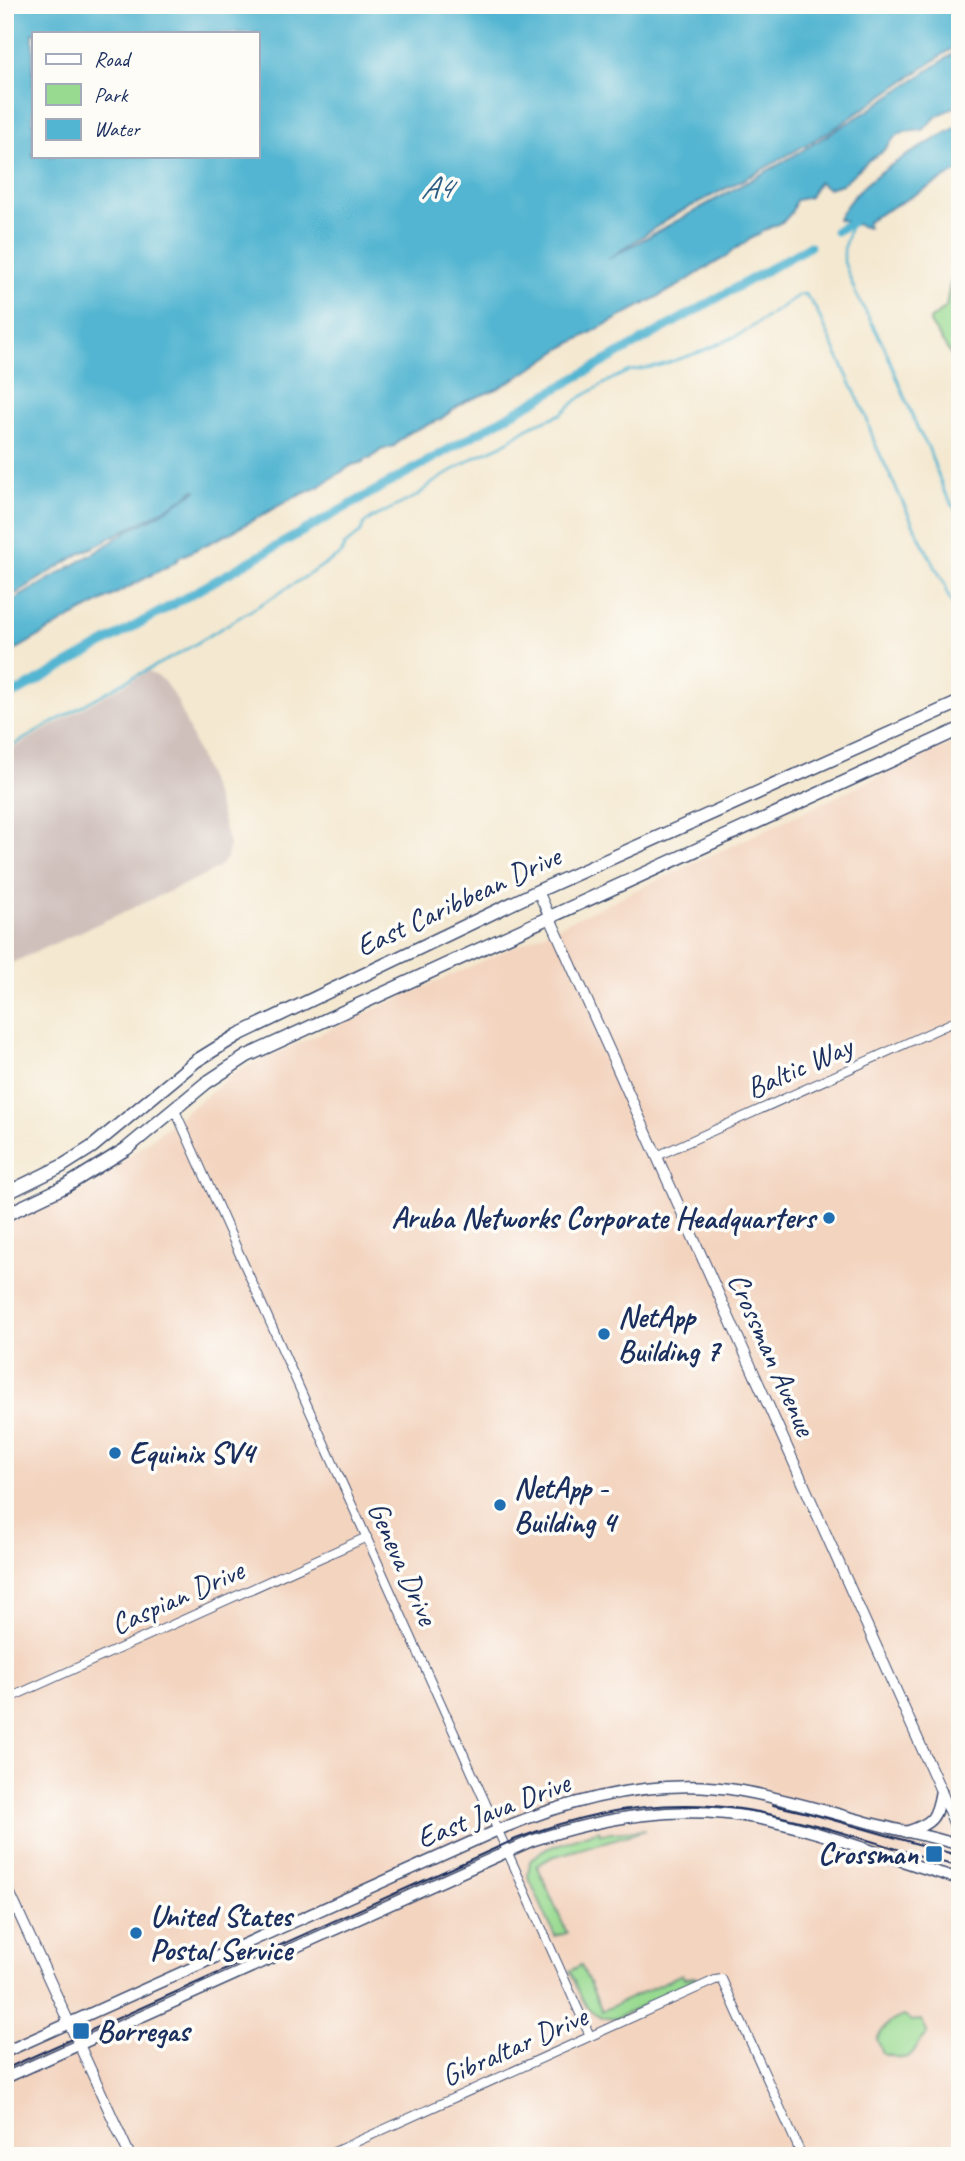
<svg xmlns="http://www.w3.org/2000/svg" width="965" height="2161" viewBox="0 0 965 2161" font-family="Caveat,sans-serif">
<rect width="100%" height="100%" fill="#fdfcf7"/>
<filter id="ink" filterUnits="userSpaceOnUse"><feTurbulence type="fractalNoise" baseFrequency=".0143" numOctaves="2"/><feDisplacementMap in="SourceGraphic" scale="14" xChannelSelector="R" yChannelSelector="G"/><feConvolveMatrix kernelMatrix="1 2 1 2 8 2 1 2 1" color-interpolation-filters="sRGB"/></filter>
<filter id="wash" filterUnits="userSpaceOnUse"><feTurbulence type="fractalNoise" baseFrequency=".00686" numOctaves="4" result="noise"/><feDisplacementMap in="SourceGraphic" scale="28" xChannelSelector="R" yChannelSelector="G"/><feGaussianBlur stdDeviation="1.57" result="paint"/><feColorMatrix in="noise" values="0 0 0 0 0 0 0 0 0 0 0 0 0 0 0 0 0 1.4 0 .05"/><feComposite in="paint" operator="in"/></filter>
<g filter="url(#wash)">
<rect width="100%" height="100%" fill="#f4e8d0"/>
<polygon fill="#f3d4bf" points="960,739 960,2156 5,2156 5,1225 89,1188 239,1070 536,937"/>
<polygon fill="#cfc0bb" points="148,671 162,679 177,700 219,807 229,845 227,858 218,868 203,876 5,966 5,753"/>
<g fill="#98da90" stroke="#5a8477" stroke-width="2">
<polygon points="960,261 960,374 953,358 930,323 930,320 946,307 950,284"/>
<polygon points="599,1830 600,1834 646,1830 552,1857 537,1865 567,1933 555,1936 528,1876 530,1861 543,1850"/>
<path d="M581 1965 602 2011 682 1974 684 1978 695 1977 698 1981 614 2019C583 2017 582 1996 570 1971Z"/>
<path d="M905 2016 911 2021 921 2020 928 2034C906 2053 919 2064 883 2054L877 2039C885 2026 890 2020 905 2016Z"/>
</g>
<g fill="#52b5d1" stroke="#367298" stroke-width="2" fill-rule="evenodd">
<path d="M5 5H960V43L837 127 756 173 676 214 608 259 778 165 866 112 960 49V104L937 116 923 130 903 132 895 137 881 153 869 160 842 184 828 188 818 182 810 197 796 200 791 213 784 221 763 231 732 251 726 257 706 268 680 285 562 348 534 367 497 389 464 402 439 420 408 433 394 446 381 450 370 459H366L363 462 352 465 318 487 291 499 230 533 180 557 174 563 72 617 5 656V605L99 550 129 530 159 515 197 490 192 491 186 497 144 521 107 539 106 541 83 552 5 600ZM33 33H257V156H33Z"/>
<path d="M960 125V170L874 217 867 223 868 228 838 219C862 173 917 151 960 125Z"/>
</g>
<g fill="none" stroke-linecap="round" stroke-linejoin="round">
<g stroke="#52b5d1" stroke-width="2.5">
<polyline points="852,221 844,247 844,262 856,294 884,346 919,432 928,447 944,491 960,517"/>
<path d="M5 750 124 682 182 652 273 597 341 554 344 546 361 532 364 524 372 518 417 496 431 484 473 458 502 445 531 426 561 414 578 399 612 379 629 371 658 366 700 352 743 333 799 295 805 294 815 307 859 401C868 415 869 431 876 446 899 493 919 541 946 586V591L960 620"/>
</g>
<g stroke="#52b5d1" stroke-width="9">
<polyline points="836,231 851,223"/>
<polyline points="5,699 810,246"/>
</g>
</g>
</g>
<g filter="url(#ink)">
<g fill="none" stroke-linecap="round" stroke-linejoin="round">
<g stroke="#3c4b6f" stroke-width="10">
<g id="minor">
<polyline points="174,1108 590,2036"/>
<polyline points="657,1156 960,1019"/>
<polyline points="5,1700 367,1537"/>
<polyline points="325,2156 715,1980 722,1979 802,2156"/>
</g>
</g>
<g stroke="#3c4b6f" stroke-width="12">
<g id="tertiary">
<polyline points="538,891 941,1791 960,1838"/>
<polyline points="5,1883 130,2156"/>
</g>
</g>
<g stroke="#3c4b6f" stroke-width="13">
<g id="secondary">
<polyline points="945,1802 960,1817"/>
<path d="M906 1832C933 1823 936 1819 941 1791"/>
<path d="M5 2052 498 1830C574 1798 659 1776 742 1791 781 1798 818 1809 856 1819 890 1829 926 1835 960 1845"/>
<path d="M5 2078 531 1841C604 1817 679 1804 756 1818 825 1831 892 1860 960 1879"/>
</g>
</g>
<g stroke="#3c4b6f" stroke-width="15">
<g id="primary">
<polyline points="5,1194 62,1166 92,1147 196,1061 238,1035 538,891 960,702"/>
<polyline points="5,1215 66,1186 126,1149 206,1083 247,1056 960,729"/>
</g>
</g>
<use href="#minor" stroke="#fff" stroke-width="8"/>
<use href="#tertiary" stroke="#fff" stroke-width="10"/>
<use href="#secondary" stroke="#fff" stroke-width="10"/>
<use href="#primary" stroke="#fff" stroke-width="12"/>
<g stroke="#1b2f5e" stroke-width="2">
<polyline points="773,1805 812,1814 960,1856"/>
<path d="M5 2069 516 1839C590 1810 668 1797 747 1810 817 1821 891 1849 960 1867"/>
</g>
</g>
</g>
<g fill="#1f6fb2" stroke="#fdfcf7" stroke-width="2.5">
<circle cx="829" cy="1218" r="7"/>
<circle cx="604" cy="1334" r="7"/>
<circle cx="115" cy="1453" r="7"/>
<circle cx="500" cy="1505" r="7"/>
<rect x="925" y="1845" width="18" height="18" rx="3.5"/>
<circle cx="136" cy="1933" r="7"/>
<rect x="72" y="2022" width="18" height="18" rx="3.5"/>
</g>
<g text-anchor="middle" stroke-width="7" stroke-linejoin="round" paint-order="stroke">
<g font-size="30" fill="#1b2f5e" stroke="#fdfcf7">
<text transform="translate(458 901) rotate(-25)" y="10">East Caribbean Drive</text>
<text transform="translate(799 1067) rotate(-24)" y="10">Baltic Way</text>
<text transform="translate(772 1354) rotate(66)" y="10">Crossman Avenue</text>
<text transform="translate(403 1563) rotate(66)" y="10">Geneva Drive</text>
<text transform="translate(177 1597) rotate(-24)" y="10">Caspian Drive</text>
<text transform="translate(493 1810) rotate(-21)" y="10">East Java Drive</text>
<text transform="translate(514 2046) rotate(-24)" y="10">Gibraltar Drive</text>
</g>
<g font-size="30" font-weight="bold" fill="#1b2f5e" stroke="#fdfcf7" text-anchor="start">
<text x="815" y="1228" text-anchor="end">Aruba Networks Corporate Headquarters</text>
<text x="618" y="1327">NetApp<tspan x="618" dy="34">Building 7</tspan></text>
<text x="129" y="1463">Equinix SV4</text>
<text x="514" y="1498">NetApp -<tspan x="514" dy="34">Building 4</tspan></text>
<text x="918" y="1864" text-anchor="end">Crossman</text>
<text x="150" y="1926">United States<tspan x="150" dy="34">Postal Service</tspan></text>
<text x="97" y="2041">Borregas</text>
</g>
<g font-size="32" font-style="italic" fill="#2e5e86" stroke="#fdfcf7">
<text x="436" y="198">A4</text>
</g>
</g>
<rect width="965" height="2161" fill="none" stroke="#fdfcf7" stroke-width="28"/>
<rect x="32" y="32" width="228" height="126" fill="#fdfcf7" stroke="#a3aaba" stroke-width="2"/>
<rect x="46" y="54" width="35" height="10" fill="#ffffff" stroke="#a3aaba" stroke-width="2"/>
<text x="94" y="66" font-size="21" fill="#1b2f5e">Road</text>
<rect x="46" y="84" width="35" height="21" fill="#98da90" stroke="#a3aaba" stroke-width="2"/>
<text x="94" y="102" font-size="21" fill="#1b2f5e">Park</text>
<rect x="46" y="119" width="35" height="21" fill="#52b5d1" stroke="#a3aaba" stroke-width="2"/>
<text x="94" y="136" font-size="21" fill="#1b2f5e">Water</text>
</svg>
